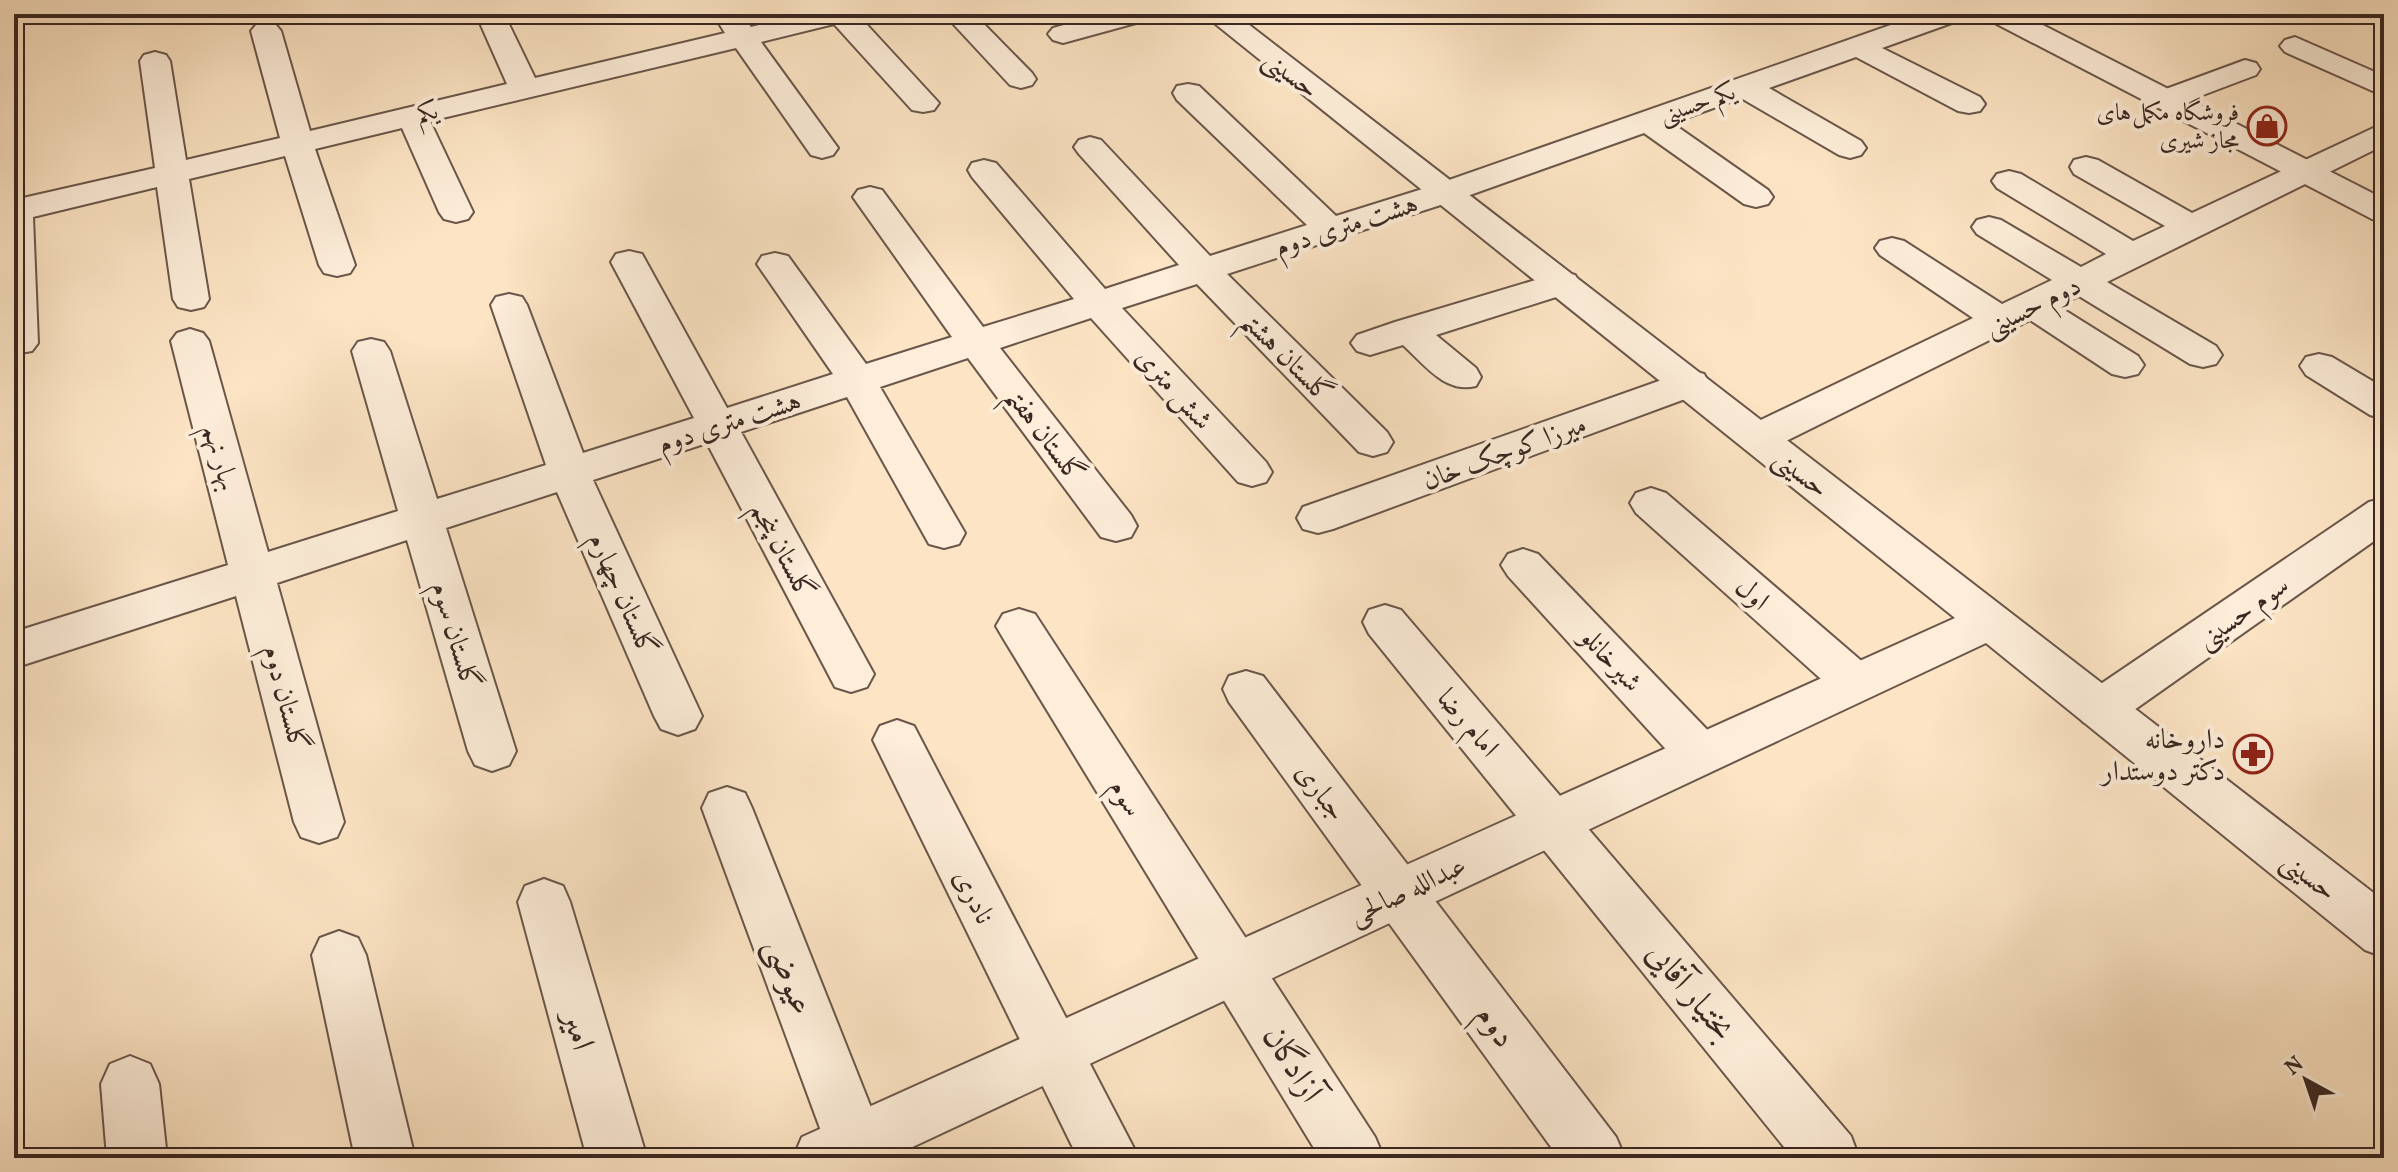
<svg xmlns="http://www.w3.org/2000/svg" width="2398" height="1172" viewBox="0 0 2398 1172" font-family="Vollkorn,Amiri,serif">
<rect width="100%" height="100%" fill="#fce4c4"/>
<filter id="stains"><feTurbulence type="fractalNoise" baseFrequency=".0025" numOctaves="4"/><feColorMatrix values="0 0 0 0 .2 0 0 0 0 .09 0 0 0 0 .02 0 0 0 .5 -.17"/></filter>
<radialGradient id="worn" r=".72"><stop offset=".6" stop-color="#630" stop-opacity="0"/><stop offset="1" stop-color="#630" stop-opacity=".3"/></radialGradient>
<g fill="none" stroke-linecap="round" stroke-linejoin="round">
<g stroke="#6a564a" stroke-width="4">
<g id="minor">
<polygon points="476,14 504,14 535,78 725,33 715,17 717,14 741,14 751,27 804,14 857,14 939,103 934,110 923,112 912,110 834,24 761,42 838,148 833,155 822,158 811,155 736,48 430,121 473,212 468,219 456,222 444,219 439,212 402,128 315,149 355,265 350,273 337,276 324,273 319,265 285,156 189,179 209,299 204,307 191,310 178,307 173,299 157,187 33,217 38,343 32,351 14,354 14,200 155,168 140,61 144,55 155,52 166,55 170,61 186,160 280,138 251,31 256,25 266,22 276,25 281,31 310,131 507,84"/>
<polygon points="944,14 974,14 1032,73 1036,79 1032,85 1021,88 1010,85"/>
<polygon points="1104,14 1151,14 1147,20 1063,43 1053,40 1048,34 1053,28"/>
<polygon points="1922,14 1964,14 1960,20 1882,48 1980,97 1985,104 1980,111 1969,113 1958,111 1856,57 1769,88 1861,141 1866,148 1861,155 1850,158 1839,155 1741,98 1672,123 1768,190 1773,197 1768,204 1756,207 1744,204 1644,133 1456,200 1227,274 1387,432 1393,442 1387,452 1373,456 1359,452 1197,284 1122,308 1266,462 1272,472 1266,482 1252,486 1238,482 1091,318 1000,348 1131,515 1137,526 1131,537 1116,541 1101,537 968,358 880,387 965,533 959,544 944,548 929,544 847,397 741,432 874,674 867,687 851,692 835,687 707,443 593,480 702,716 695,729 678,735 661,729 654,716 557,492 446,528 516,751 509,765 492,771 475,765 468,751 407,540 277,583 344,822 337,837 319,843 301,837 294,822 236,596 14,668 14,632 228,565 171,341 177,333 190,329 203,333 209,341 268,552 398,511 352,351 358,342 371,339 384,342 390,351 437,499 546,465 491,305 496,297 509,294 522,297 527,305 583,453 694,418 611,262 616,254 629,251 642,254 727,408 833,374 757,264 762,256 775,253 788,256 866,364 952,337 853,197 858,190 870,187 882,190 983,327 1074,299 972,177 968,170 972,163 984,160 996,163 1105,289 1179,265 1079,154 1074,147 1079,140 1090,137 1101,140 1210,256 1307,225 1177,100 1173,93 1177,86 1188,84 1199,86 1336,216 1432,186"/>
<polygon points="2295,37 2384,76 2384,96 2285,52 2280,46 2285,40"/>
<polygon points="2245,60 2256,63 2260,69 2256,75 2166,109 2155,107 2150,100 2155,93"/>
<polygon points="2384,123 2384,145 2107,282 2216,346 2222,355 2216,364 2203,367 2190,364 2079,296 2058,306 2138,356 2144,365 2138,374 2125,377 2112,374 2030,320 1772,448 1758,452 1744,448 1738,438 1744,428 1973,318 1880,255 1875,248 1880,241 1892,238 1904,241 2002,304 2052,280 1977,234 1972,227 1977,220 1989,217 2001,220 2081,267 2106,254 1997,188 1992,181 1997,174 2009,171 2021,174 2133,241 2165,226 2074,174 2070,167 2074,160 2086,157 2098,160 2192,213"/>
<path d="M1562 272 1575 275 1580 283 1575 291 1436 335 1476 368 1481 377 1476 386C1445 394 1424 364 1403 345L1370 355 1357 351 1351 343 1357 335 1395 322Z"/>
<polygon points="2319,354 2332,357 2384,388 2384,419 2370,415 2306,375 2300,366 2306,357"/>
<polygon points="1690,370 1704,374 1709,383 1704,392 1333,529 1318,533 1303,529 1297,518 1303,507"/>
<polygon points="1651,488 1666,493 1872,670 1879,683 1872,696 1856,701 1840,696 1636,513 1630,503 1636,493"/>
<polygon points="2384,498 2384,534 2117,722 2100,728 2083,722 2076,709 2083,696 2369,502"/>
<polygon points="1523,549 1538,554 1717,740 1724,754 1717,768 1700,774 1683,768 1508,576 1501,565 1508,554"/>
<polygon points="1385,605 1401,610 1851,1136 1859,1158 1793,1158 1369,634 1363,622 1369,610"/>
<polygon points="1019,609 1035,614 1375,1137 1384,1158 1320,1158 1003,638 996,626 1003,614"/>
<polygon points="1246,671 1263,676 1616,1137 1625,1158 1559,1158 1229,702 1223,689 1229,676"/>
<polygon points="897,720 914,726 1139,1158 1078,1158 873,740 880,726"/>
<polygon points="727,787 745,793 752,808 891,1158 831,1158 702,808 709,793"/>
<polygon points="544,879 563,886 570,902 647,1158 587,1158 518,902 525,886"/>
<polygon points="339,931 358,938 366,955 415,1158 355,1158 312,955 320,938"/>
<polygon points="130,1056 150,1064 159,1084 167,1158 107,1158 101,1084 110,1064"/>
</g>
</g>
<g stroke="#6a564a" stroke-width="4">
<g id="tertiary">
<polygon points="14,14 33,14 29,20 14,24"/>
<polygon points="1203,14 1235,14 2384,901 2384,957 2365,950 1986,643 889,1158 793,1158 802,1137 1955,618"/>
<polygon points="1985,14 2021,14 2384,199 2384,222 2372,219 1989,20"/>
</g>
</g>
<use href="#minor" fill="#fdedd9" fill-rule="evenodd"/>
<use href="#tertiary" fill="#fdedd9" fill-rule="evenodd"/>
</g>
<defs>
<g id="shop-ring" transform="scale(2)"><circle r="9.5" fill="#fdedd9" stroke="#8f2418" stroke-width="1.5"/><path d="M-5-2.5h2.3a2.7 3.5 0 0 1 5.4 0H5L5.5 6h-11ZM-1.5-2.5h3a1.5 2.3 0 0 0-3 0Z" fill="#8f2418"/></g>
<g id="pharmacy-ring" transform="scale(2)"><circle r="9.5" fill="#fdedd9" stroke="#8f2418" stroke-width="1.5"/><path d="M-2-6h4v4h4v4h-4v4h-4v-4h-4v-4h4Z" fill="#8f2418"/></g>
</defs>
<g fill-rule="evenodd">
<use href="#shop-ring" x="2267" y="126"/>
<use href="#pharmacy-ring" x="2253" y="754"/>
</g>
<g text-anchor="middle" stroke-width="8" stroke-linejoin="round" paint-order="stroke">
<g font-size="24" fill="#3a2721" stroke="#fdedd9">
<text transform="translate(1697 103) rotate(-19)" y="8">یکم حسینی</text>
<text transform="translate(427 112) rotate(-13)" y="8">یکم</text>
</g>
<g font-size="24" fill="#3a2721" stroke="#fdedd9" text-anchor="end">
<text x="2239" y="120">فروشگاه مکمل‌های<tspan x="2239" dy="28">مجاز شیری</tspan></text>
</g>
<g font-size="28" fill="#3a2721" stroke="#fdedd9">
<text transform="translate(1292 73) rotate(38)" y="10">حسینی</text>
<text transform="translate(1346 224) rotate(-18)" y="10">هشت متری دوم</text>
<text transform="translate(2032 305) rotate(-26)" y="10">دوم حسینی</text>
<text transform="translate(1288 356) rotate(45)" y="10">گلستان هشتم</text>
<text transform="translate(1175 388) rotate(48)" y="10">شش متری</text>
<text transform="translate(729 421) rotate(-18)" y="10">هشت متری دوم</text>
<text transform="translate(1046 434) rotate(53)" y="10">گلستان هفتم</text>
<text transform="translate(1504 451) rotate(-20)" y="10">میرزا کوچک خان</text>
<text transform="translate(222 457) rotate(74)" y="10">بهار نهم</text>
<text transform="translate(1802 472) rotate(38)" y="10">حسینی</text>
<text transform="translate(784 550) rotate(62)" y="10">گلستان پنجم</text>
<text transform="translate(1753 593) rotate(41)" y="10">اول</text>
<text transform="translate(624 594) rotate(66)" y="10">گلستان چهارم</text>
<text transform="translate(2242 611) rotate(-35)" y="10">سوم حسینی</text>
<text transform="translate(457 635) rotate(73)" y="10">گلستان سوم</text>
<text transform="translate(1612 659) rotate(47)" y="10">شیرخانلو</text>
<text transform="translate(287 698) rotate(75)" y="10">گلستان دوم</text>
<text transform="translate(1469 722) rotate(50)" y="10">امام رضا</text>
<text transform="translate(1322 791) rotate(53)" y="10">جباری</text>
<text transform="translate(1127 797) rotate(58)" y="10">سوم</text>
<text transform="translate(2310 875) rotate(38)" y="10">حسینی</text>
<text transform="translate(1407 889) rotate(-25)" y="10">عبدالله صالحی</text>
<text transform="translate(975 896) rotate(63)" y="10">نادری</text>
</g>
<g font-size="28" fill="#3a2721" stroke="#fdedd9" text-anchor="end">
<text x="2225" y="748">داروخانه<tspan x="2225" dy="32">دکتر دوستدار</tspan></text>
</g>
<g font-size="34" fill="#3a2721" stroke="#fdedd9">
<text transform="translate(791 976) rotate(69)" y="12">عیوضی</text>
<text transform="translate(1692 990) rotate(50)" y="12">بختیار آقایی</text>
<text transform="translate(1497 1025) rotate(54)" y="12">دوم</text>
<text transform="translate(580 1030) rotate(74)" y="12">امیر</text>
<text transform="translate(1294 1063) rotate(58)" y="12">آزادگان</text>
</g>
</g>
<rect width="2398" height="1172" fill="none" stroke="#fce4c4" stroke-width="48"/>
<rect x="16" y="16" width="2366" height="1140" fill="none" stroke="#3a2721" stroke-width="4"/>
<rect x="24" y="24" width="2350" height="1124" fill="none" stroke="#3a2721" stroke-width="2"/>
<g transform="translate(2306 1080) rotate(320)" stroke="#fdedd9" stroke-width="6" paint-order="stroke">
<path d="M0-6L14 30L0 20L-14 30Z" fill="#3a2721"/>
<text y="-12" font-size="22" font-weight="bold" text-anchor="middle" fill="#3a2721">N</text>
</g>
<rect width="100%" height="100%" filter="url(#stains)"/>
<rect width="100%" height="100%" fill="url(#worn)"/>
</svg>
